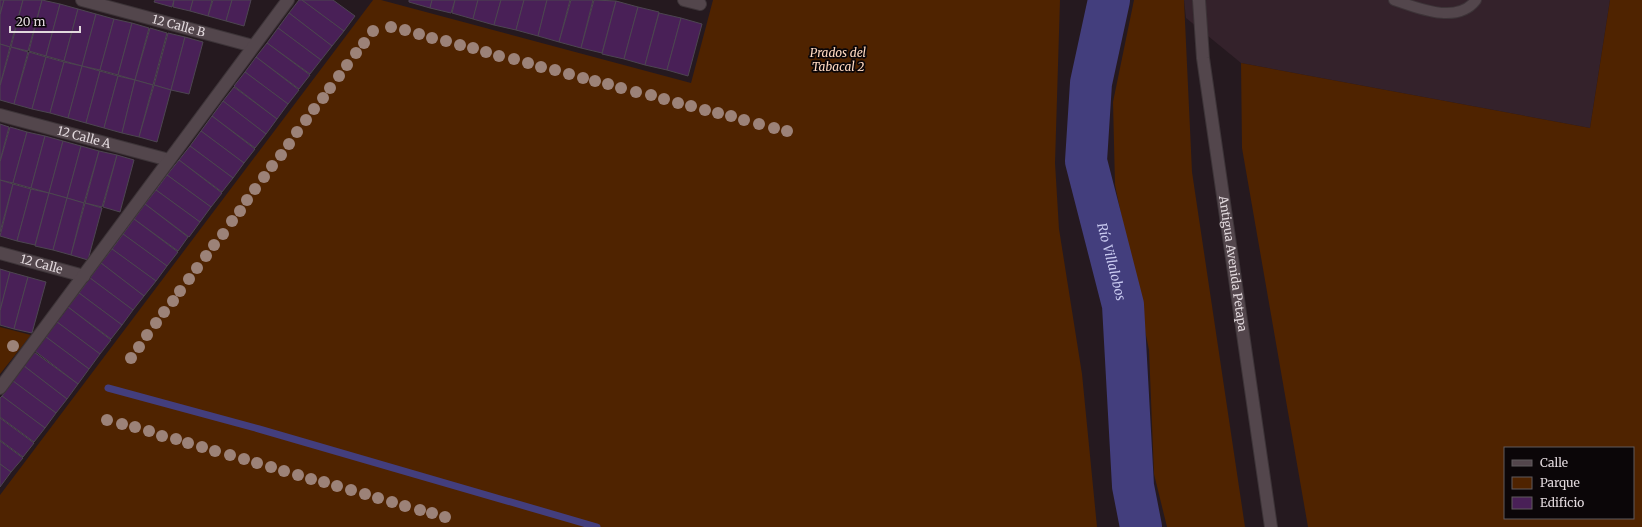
<svg xmlns="http://www.w3.org/2000/svg" width="1642" height="527" viewBox="0 0 1642 527" font-family="Merriweather,serif">
<rect width="100%" height="100%" fill="#25191f"/>
<polygon fill="#34222b" points="1184,0 1610,0 1590,128 1241,63 1186,18"/>
<g fill="#4f2300" fill-rule="evenodd">
<polygon points="373,0 381,0 691,83 713,0 1060,0 1055,163 1059,229 1082,374 1097,527 0,527 0,495"/>
<polygon points="1134,0 1184,0 1192,172 1245,527 1167,527 1154,474 1149,350 1115,185 1113,102"/>
<path d="M1610 0H1642V527H1308L1242 148 1241 63 1590 128ZM1505 448H1633V518H1505Z"/>
<polygon points="0,327 31,335 0,374"/>
</g>
<g fill="none" stroke-linecap="round" stroke-linejoin="round">
<polyline stroke="#433e7d" stroke-width="7" points="108,388 259,429 597,527"/>
<path stroke="#433e7d" stroke-width="42" id="s1" d="M1109 0 1091 83 1086 161 1123 305 1133 486 1141 527"/>
</g>
<g fill="#492057" stroke="#4d4551">
<polygon points="0,0 4,0 0,14"/>
<polygon points="4,0 23,0 10,47 0,44 0,15"/>
<polygon points="23,0 42,0 28,51 11,47"/>
<polygon points="42,0 60,4 46,56 29,51"/>
<polygon points="155,0 174,0 172,7 154,2"/>
<polygon points="174,0 193,0 190,11 173,7"/>
<polygon points="193,0 212,0 208,16 190,11"/>
<polygon points="213,0 232,0 226,21 208,16"/>
<polygon points="232,0 251,0 244,26 226,21"/>
<polygon points="299,0 302,0 344,31 332,46 289,13"/>
<polygon points="302,0 333,0 355,16 344,31"/>
<polygon points="409,0 432,0 430,8 409,2"/>
<polygon points="432,0 455,0 451,13 430,8"/>
<polygon points="455,0 478,0 473,19 452,13"/>
<polygon points="478,0 501,0 494,25 473,19"/>
<polygon points="501,0 524,0 516,30 494,25"/>
<polygon points="524,0 547,0 538,36 516,30"/>
<polygon points="547,0 570,0 559,42 538,36"/>
<polygon points="571,0 593,0 581,48 559,42"/>
<polygon points="594,0 616,1 602,53 581,48"/>
<polygon points="616,1 638,7 624,59 602,54"/>
<polygon points="60,4 78,9 64,61 46,56"/>
<polygon points="638,7 659,12 645,65 624,59"/>
<polygon points="78,9 96,14 82,66 64,61"/>
<polygon points="289,13 332,46 321,60 278,28"/>
<polygon points="659,13 681,18 667,70 645,65"/>
<polygon points="96,14 114,19 100,70 82,66"/>
<polygon points="681,18 702,24 688,76 667,70"/>
<polygon points="114,19 132,23 118,75 100,70"/>
<polygon points="132,23 149,28 135,80 118,75"/>
<polygon points="150,28 167,33 153,85 135,80"/>
<polygon points="278,28 321,60 310,74 267,43"/>
<polygon points="168,33 185,37 171,90 154,85"/>
<polygon points="185,37 203,42 189,94 171,90"/>
<polygon points="267,43 310,75 299,89 256,57"/>
<polygon points="0,44 10,47 0,85"/>
<polygon points="11,47 28,52 14,104 0,100 0,86"/>
<polygon points="29,52 46,57 32,109 14,104"/>
<polygon points="46,57 64,62 50,113 32,109"/>
<polygon points="256,57 299,90 288,104 245,72"/>
<polygon points="64,62 82,66 68,118 50,113"/>
<polygon points="82,66 100,71 86,123 68,118"/>
<polygon points="100,71 118,76 104,128 86,123"/>
<polygon points="245,72 288,104 277,119 234,86"/>
<polygon points="118,76 135,80 122,133 104,128"/>
<polygon points="135,80 153,85 139,137 122,133"/>
<polygon points="154,85 171,90 157,142 139,137"/>
<polygon points="234,87 277,119 266,134 223,101"/>
<polygon points="223,101 266,134 255,148 212,116"/>
<polygon points="212,116 255,149 244,163 201,131"/>
<polygon points="0,124 9,127 0,161"/>
<polygon points="10,127 27,132 13,183 0,180 0,162"/>
<polygon points="201,131 244,163 233,178 190,146"/>
<polygon points="27,132 45,136 31,188 13,183"/>
<polygon points="45,136 63,141 49,193 31,188"/>
<polygon points="63,141 81,146 67,198 49,193"/>
<polygon points="81,146 99,151 84,203 67,198"/>
<polygon points="190,146 233,178 222,192 179,160"/>
<polygon points="99,151 117,155 102,207 85,203"/>
<polygon points="117,155 134,160 120,212 103,207"/>
<polygon points="179,160 222,193 211,207 167,175"/>
<polygon points="167,175 211,207 200,222 156,190"/>
<polygon points="0,180 13,184 0,232"/>
<polygon points="13,184 31,189 17,241 0,236"/>
<polygon points="31,189 49,193 35,245 17,241"/>
<polygon points="156,190 200,222 189,237 145,204"/>
<polygon points="49,193 67,198 53,250 35,246"/>
<polygon points="67,198 84,203 71,255 53,250"/>
<polygon points="85,203 102,208 88,260 71,255"/>
<polygon points="145,204 188,237 178,251 134,219"/>
<polygon points="134,219 178,252 167,266 123,234"/>
<polygon points="123,234 167,266 156,281 112,249"/>
<polygon points="112,249 156,281 144,296 101,263"/>
<polygon points="101,263 144,296 133,310 90,278"/>
<polygon points="0,269 10,272 0,310"/>
<polygon points="10,272 28,277 14,329 0,325 0,311"/>
<polygon points="28,277 46,282 32,333 14,329"/>
<polygon points="90,278 133,310 122,325 79,293"/>
<polygon points="79,293 122,325 111,339 68,307"/>
<polygon points="68,307 111,340 100,354 57,322"/>
<polygon points="57,322 100,354 89,369 46,337"/>
<polygon points="46,337 89,369 78,384 35,351"/>
<polygon points="34,352 78,384 67,399 24,366"/>
<polygon points="24,366 67,399 56,413 13,381"/>
<polygon points="13,381 56,413 45,428 2,396"/>
<polygon points="2,396 45,428 34,442 0,417 0,398"/>
<polygon points="0,418 34,443 23,457 0,440"/>
<polygon points="0,441 23,458 11,472 0,464"/>
<polygon points="0,464 11,472 0,487"/>
</g>
<g fill="none" stroke-linecap="round" stroke-linejoin="round">
<g stroke="#3d3438" stroke-width="12">
<path id="lane" d="M1394 0C1418 8 1457 25 1476 0"/>
</g>
<g stroke="#3d3438" stroke-width="14">
<g id="street">
<path id="s2" d="M82 0 253 46"/>
<polyline points="684,0 700,4"/>
<path id="s3" d="M1199 0 1203 58 1271 527"/>
<path id="s4" d="M0 115 169 160"/>
<path id="s5" d="M0 253 84 276"/>
<polyline points="0,388 288,0"/>
</g>
</g>
<use href="#lane" stroke="#53464c" stroke-width="10"/>
<use href="#street" stroke="#53464c" stroke-width="12"/>
</g>
<g fill="#9c8278">
<circle cx="391" cy="27" r="6"/>
<circle cx="405" cy="30" r="6"/>
<circle cx="373" cy="31" r="6"/>
<circle cx="419" cy="34" r="6"/>
<circle cx="432" cy="38" r="6"/>
<circle cx="446" cy="41" r="6"/>
<circle cx="364" cy="43" r="6"/>
<circle cx="460" cy="45" r="6"/>
<circle cx="473" cy="48" r="6"/>
<circle cx="486" cy="52" r="6"/>
<circle cx="356" cy="53" r="6"/>
<circle cx="499" cy="56" r="6"/>
<circle cx="514" cy="59" r="6"/>
<circle cx="528" cy="63" r="6"/>
<circle cx="347" cy="65" r="6"/>
<circle cx="541" cy="67" r="6"/>
<circle cx="555" cy="70" r="6"/>
<circle cx="569" cy="74" r="6"/>
<circle cx="339" cy="76" r="6"/>
<circle cx="583" cy="78" r="6"/>
<circle cx="595" cy="81" r="6"/>
<circle cx="608" cy="84" r="6"/>
<circle cx="330" cy="88" r="6"/>
<circle cx="621" cy="88" r="6"/>
<circle cx="636" cy="92" r="6"/>
<circle cx="651" cy="95" r="6"/>
<circle cx="323" cy="98" r="6"/>
<circle cx="664" cy="99" r="6"/>
<circle cx="678" cy="103" r="6"/>
<circle cx="691" cy="106" r="6"/>
<circle cx="314" cy="109" r="6"/>
<circle cx="705" cy="110" r="6"/>
<circle cx="718" cy="113" r="6"/>
<circle cx="731" cy="116" r="6"/>
<circle cx="306" cy="120" r="6"/>
<circle cx="744" cy="120" r="6"/>
<circle cx="759" cy="124" r="6"/>
<circle cx="774" cy="128" r="6"/>
<circle cx="787" cy="131" r="6"/>
<circle cx="297" cy="132" r="6"/>
<circle cx="289" cy="144" r="6"/>
<circle cx="281" cy="155" r="6"/>
<circle cx="272" cy="166" r="6"/>
<circle cx="264" cy="177" r="6"/>
<circle cx="255" cy="189" r="6"/>
<circle cx="247" cy="200" r="6"/>
<circle cx="240" cy="211" r="6"/>
<circle cx="232" cy="221" r="6"/>
<circle cx="223" cy="234" r="6"/>
<circle cx="214" cy="245" r="6"/>
<circle cx="206" cy="256" r="6"/>
<circle cx="197" cy="268" r="6"/>
<circle cx="189" cy="279" r="6"/>
<circle cx="180" cy="291" r="6"/>
<circle cx="173" cy="301" r="6"/>
<circle cx="164" cy="312" r="6"/>
<circle cx="156" cy="323" r="6"/>
<circle cx="147" cy="335" r="6"/>
<circle cx="13" cy="346" r="6"/>
<circle cx="139" cy="347" r="6"/>
<circle cx="131" cy="358" r="6"/>
<circle cx="107" cy="420" r="6"/>
<circle cx="122" cy="424" r="6"/>
<circle cx="135" cy="427" r="6"/>
<circle cx="149" cy="431" r="6"/>
<circle cx="162" cy="436" r="6"/>
<circle cx="176" cy="439" r="6"/>
<circle cx="188" cy="443" r="6"/>
<circle cx="202" cy="447" r="6"/>
<circle cx="215" cy="451" r="6"/>
<circle cx="230" cy="455" r="6"/>
<circle cx="244" cy="459" r="6"/>
<circle cx="257" cy="463" r="6"/>
<circle cx="271" cy="467" r="6"/>
<circle cx="284" cy="471" r="6"/>
<circle cx="298" cy="475" r="6"/>
<circle cx="311" cy="479" r="6"/>
<circle cx="324" cy="482" r="6"/>
<circle cx="337" cy="486" r="6"/>
<circle cx="351" cy="490" r="6"/>
<circle cx="365" cy="494" r="6"/>
<circle cx="378" cy="498" r="6"/>
<circle cx="392" cy="502" r="6"/>
<circle cx="405" cy="506" r="6"/>
<circle cx="420" cy="510" r="6"/>
<circle cx="432" cy="513" r="6"/>
<circle cx="445" cy="517" r="6"/>
</g>
<g text-anchor="middle" stroke-width="3.5" stroke-linejoin="round" paint-order="stroke">
<g font-size="12" fill="#e2d9dd" stroke="#0b0608">
<text dy="4" stroke="none"><textPath href="#s2" startOffset="100">12 Calle B</textPath></text>
<text dy="4" stroke="none"><textPath href="#s4" startOffset="87">12 Calle A</textPath></text>
<text dy="4" stroke="none"><textPath href="#s5" startOffset="43">12 Calle</textPath></text>
<text dy="4" stroke="none"><textPath href="#s3" startOffset="266">Antigua Avenida Petapa</textPath></text>
</g>
<g font-size="12" font-style="italic" fill="#fed8c0" stroke="#0b0608">
<text x="838" y="57">Prados del<tspan x="838" dy="14">Tabacal 2</tspan></text>
</g>
<g font-size="13" font-style="italic" fill="#c8c9ef" stroke="#0b0608">
<text dy="5" stroke="none"><textPath href="#s1" startOffset="267">Río Villalobos</textPath></text>
</g>
</g>
<rect x="1504" y="447" width="130" height="72" fill="#0b0608" stroke="#615a5d"/>
<rect x="1512" y="460" width="20" height="6" fill="#53464c" stroke="#615a5d"/>
<text x="1540" y="467" font-size="12" fill="#e2d9dd">Calle</text>
<rect x="1512" y="477" width="20" height="12" fill="#4f2300" stroke="#615a5d"/>
<text x="1540" y="487" font-size="12" fill="#e2d9dd">Parque</text>
<rect x="1512" y="497" width="20" height="12" fill="#492057" stroke="#615a5d"/>
<text x="1540" y="507" font-size="12" fill="#e2d9dd">Edificio</text>
<path d="M10 26v6h70v-6" fill="none" stroke="#e2d9dd" stroke-width="2"/>
<text x="16" y="26" font-size="12" fill="#e2d9dd" stroke="#0b0608" stroke-width="3" paint-order="stroke">20 m</text>
</svg>
